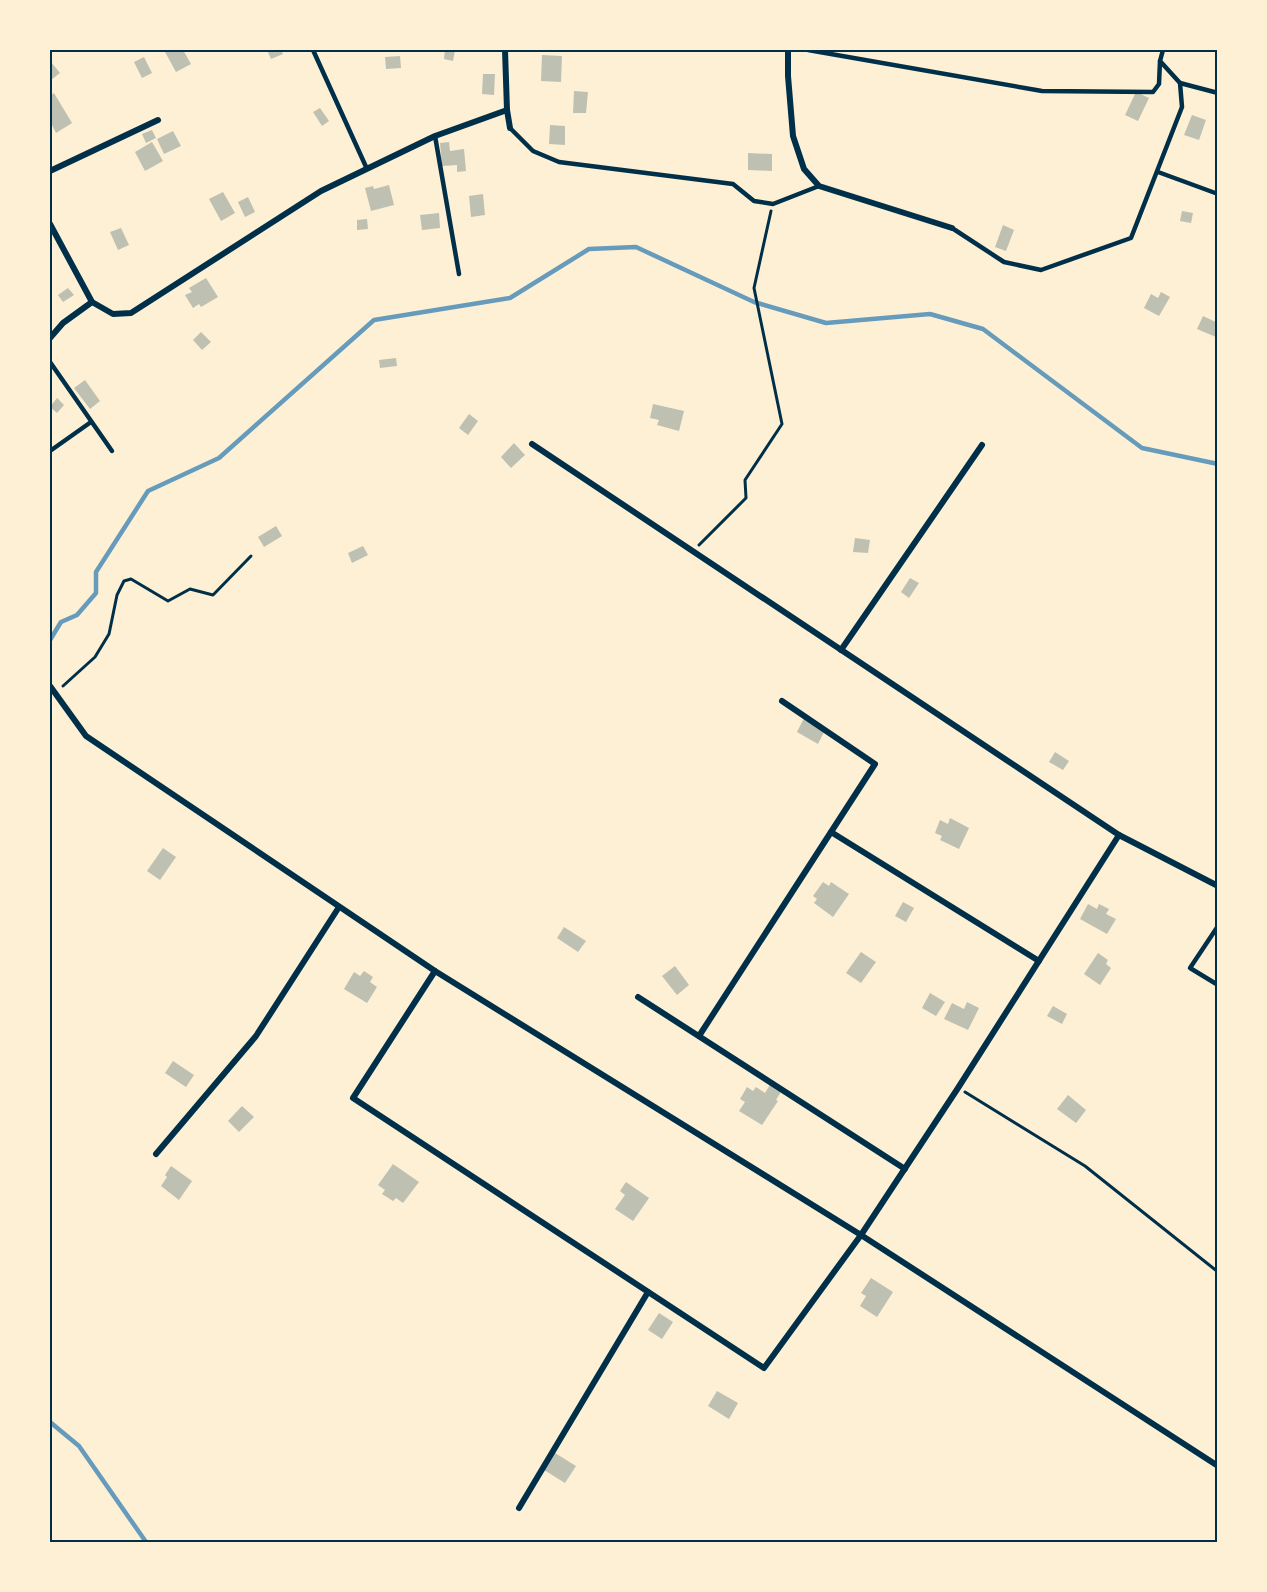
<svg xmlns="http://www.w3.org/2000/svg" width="1267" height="1592" viewBox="0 0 1267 1592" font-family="'PT Sans Narrow',sans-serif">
<rect width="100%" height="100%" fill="#fdf0d5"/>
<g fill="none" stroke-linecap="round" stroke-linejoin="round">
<g stroke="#669bbc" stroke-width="4.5">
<polyline points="50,640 61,622 77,615 96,593 96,572 148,491 219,458 374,320 510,298 589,249 636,247 754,302 826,323 930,314 983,329 1142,448 1218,464"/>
<polyline points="50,1422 79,1446 146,1542"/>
</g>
</g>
<g fill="#bec0b2">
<polygon points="170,50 183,50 191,64 176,72 165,52"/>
<polygon points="267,50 281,50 283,54 271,59"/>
<polygon points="445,50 455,50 453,61 444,59"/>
<polygon points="542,55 562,56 561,82 541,81"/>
<polygon points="400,56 401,68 386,69 385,57"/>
<polygon points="144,57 152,73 142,78 134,62"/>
<polygon points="51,62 60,73 51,80 50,77 50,63"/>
<polygon points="483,74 495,74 494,95 482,94"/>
<polygon points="574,91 588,92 586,113 573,113"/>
<polygon points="1136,92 1149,98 1138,121 1125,115"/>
<polygon points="54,93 72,123 56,133 50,121 50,96"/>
<polygon points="320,108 329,121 322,126 313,112"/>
<polygon points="1192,115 1206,120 1199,140 1184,135"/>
<polygon points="550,125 565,126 565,145 549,144"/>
<polygon points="152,130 156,138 146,143 142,134"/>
<polygon points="173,131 181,146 164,154 157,139"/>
<polygon points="152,142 163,161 145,171 135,152"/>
<polygon points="449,142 450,151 464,149 466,171 457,172 457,165 442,166 440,143"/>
<polygon points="748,153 772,154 772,171 748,170"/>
<polygon points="389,185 394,205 371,211 365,188 373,186 374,189"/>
<polygon points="223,192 235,213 221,221 209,199"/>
<polygon points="483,194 485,215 471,217 469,196"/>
<polygon points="248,197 255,212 245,217 238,202"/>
<polygon points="1182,211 1193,213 1191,223 1180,221"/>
<polygon points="439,213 440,228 422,230 420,215"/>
<polygon points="367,219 368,229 357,230 357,220"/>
<polygon points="1003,225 1014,230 1006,251 995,247"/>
<polygon points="121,228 129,245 118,250 110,232"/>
<polygon points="206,278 218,297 201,307 199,304 193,308 185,295 192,292 189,288"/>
<polygon points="68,288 74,295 63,302 58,295"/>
<polygon points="1161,292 1170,297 1159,316 1144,308 1151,294 1158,298"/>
<polygon points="1203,316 1218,323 1216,337 1197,329"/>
<polygon points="201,332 211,342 202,350 193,340"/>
<polygon points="396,358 397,366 380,368 379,360"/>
<polygon points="85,380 100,401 90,409 74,388"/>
<polygon points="57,398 64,405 57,413 50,407"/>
<polygon points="653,404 684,411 679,431 657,425 659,420 650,418"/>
<polygon points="469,414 478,421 468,435 459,428"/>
<polygon points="514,443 525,455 511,468 501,457"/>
<polygon points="276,526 282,536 264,547 258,537"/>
<polygon points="855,538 870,540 868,553 853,552"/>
<polygon points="363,546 368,555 352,563 348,553"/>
<polygon points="910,578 919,583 909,598 901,592"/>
<polygon points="804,718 825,730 818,744 797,732"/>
<polygon points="1055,752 1069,761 1063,770 1049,762"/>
<polygon points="950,818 969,828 959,849 940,840 942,836 935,833 940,820 948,824"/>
<polygon points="163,848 176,857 160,880 147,871"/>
<polygon points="823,882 829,886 831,882 849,894 833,917 814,903 817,899 813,896"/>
<polygon points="903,902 914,908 906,922 895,916"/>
<polygon points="1088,904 1097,909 1099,904 1109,909 1106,914 1116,919 1107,934 1080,919"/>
<polygon points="564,927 586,941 578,952 557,938"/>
<polygon points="861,952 876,962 861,983 846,973"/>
<polygon points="1098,953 1108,960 1106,964 1111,968 1100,985 1084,974"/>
<polygon points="675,966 689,985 677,995 662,976"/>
<polygon points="364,971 373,977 370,982 377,987 367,1003 344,989 354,972 360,976"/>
<polygon points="930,993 945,1002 936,1016 922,1008"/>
<polygon points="967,1002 979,1008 968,1030 944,1019 952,1003 964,1009"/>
<polygon points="1053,1006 1067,1014 1062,1024 1047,1016"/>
<polygon points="173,1061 194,1075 186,1087 165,1073"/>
<polygon points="771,1083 782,1090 776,1100 778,1101 762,1125 739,1111 745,1102 740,1099 747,1087 753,1091 756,1087 765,1093"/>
<polygon points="1068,1095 1086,1110 1076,1123 1057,1109"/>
<polygon points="242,1106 254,1117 239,1132 228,1121"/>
<polygon points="393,1164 419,1182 403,1203 396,1198 393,1201 382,1194 385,1190 378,1185"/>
<polygon points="171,1166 192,1181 179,1200 161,1186 167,1177 165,1175"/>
<polygon points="626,1182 649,1198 633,1221 615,1209 625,1195 620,1191"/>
<polygon points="871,1278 893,1292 877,1317 860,1306 866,1296 861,1293"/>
<polygon points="659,1313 673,1322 662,1339 648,1330"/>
<polygon points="717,1391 738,1403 729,1419 708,1406"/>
<polygon points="555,1453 576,1466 565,1483 544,1470"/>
</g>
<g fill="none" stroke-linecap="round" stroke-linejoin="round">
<g stroke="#003049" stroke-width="3">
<polyline points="699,545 746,498 745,480 782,424 754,288 771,211"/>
<polyline points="63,686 95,657 109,634 117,595 124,581 131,579 168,601 190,589 213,595 251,556"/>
<polyline points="965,1092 1085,1166 1218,1272"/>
</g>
<g stroke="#003049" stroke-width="4.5">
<polyline points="313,50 367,169"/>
<polyline points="808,50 1042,91 1153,92 1159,84 1160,61"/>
<polyline points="1180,83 1218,93"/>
<polyline points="510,128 533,151 559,162 733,184 754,201 773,204 819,186"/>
<polyline points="435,136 459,274"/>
<polyline points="1158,172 1218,194"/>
<polyline points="952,228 1004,262 1041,270 1131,238 1182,107 1180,83 1160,61 1163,50"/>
<polyline points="50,362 112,451"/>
<polyline points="50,451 91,422"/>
<polyline points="1218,926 1190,968 1218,985"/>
</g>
<g stroke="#003049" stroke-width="6">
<polyline points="505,50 507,110 510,128"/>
<polyline points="788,50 788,76 793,136 804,169 819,186 952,228"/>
<polyline points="50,171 158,120"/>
<polyline points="50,224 92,302 113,314 131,313 321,191 435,136 507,110"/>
<polyline points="50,338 63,323 92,302"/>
<polyline points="532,444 1119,835 1218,886"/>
<polyline points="841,650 982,445"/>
<polyline points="50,686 86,736 435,971 861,1235 1218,1466"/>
<polyline points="831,832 1039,961"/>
<polyline points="435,971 353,1098 764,1368 861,1235 958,1088 1119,835"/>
<polyline points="638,997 905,1169"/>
<polyline points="699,1036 875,764 782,701"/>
<polyline points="156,1154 256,1036 339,907"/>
<polyline points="519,1508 648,1292"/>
</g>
</g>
<rect width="1267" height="1592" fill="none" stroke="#fdf0d5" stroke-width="102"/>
<rect x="51" y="51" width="1165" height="1490" fill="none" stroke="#003049" stroke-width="2"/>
</svg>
